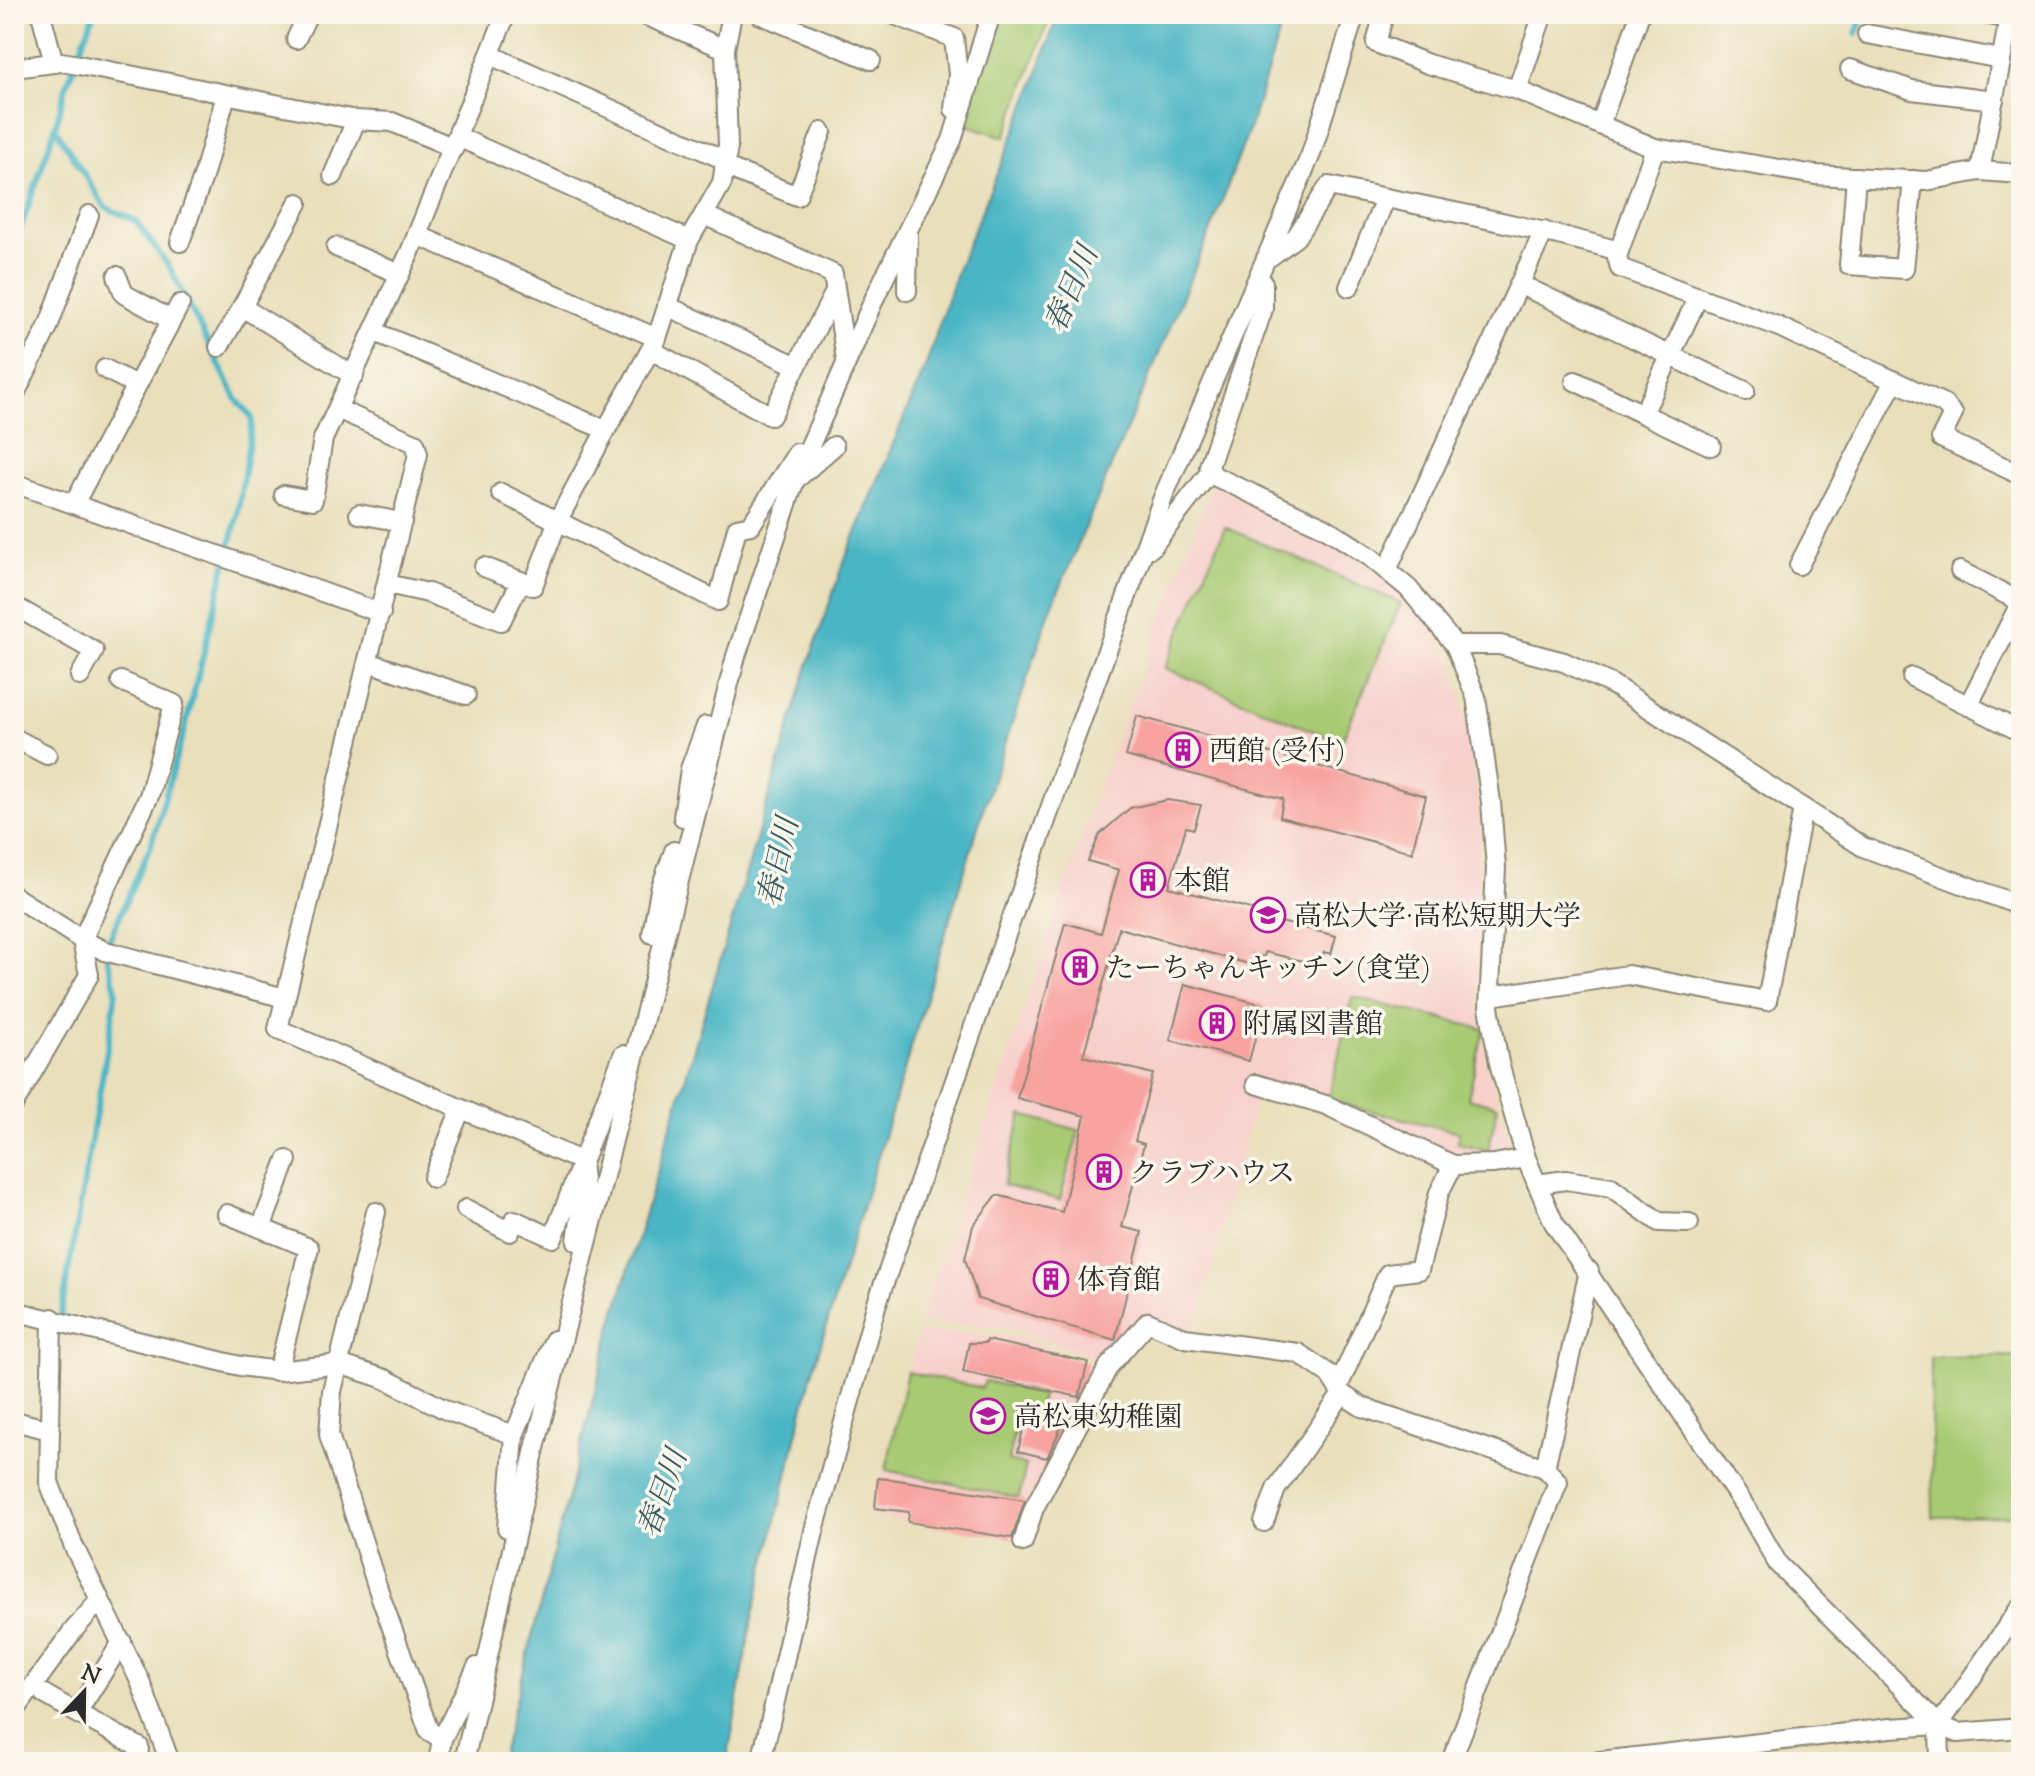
<svg xmlns="http://www.w3.org/2000/svg" width="2035" height="1776" viewBox="0 0 2035 1776" font-family="'Sorts Mill Goudy','Noto Serif JP',serif">
<rect width="100%" height="100%" fill="#fbf7ec"/>
<filter id="ink" filterUnits="userSpaceOnUse"><feTurbulence type="fractalNoise" baseFrequency=".0125" numOctaves="2"/><feDisplacementMap in="SourceGraphic" scale="16" xChannelSelector="R" yChannelSelector="G"/><feConvolveMatrix kernelMatrix="1 2 1 2 8 2 1 2 1" color-interpolation-filters="sRGB"/></filter>
<filter id="wash" filterUnits="userSpaceOnUse"><feTurbulence type="fractalNoise" baseFrequency=".006" numOctaves="4" result="noise"/><feDisplacementMap in="SourceGraphic" scale="32" xChannelSelector="R" yChannelSelector="G"/><feGaussianBlur stdDeviation="1.8" result="paint"/><feColorMatrix in="noise" values="0 0 0 0 0 0 0 0 0 0 0 0 0 0 0 0 0 1.4 0 .05"/><feComposite in="paint" operator="in"/></filter>
<g filter="url(#wash)">
<rect width="100%" height="100%" fill="#e9dfbb"/>
<g fill="#f7d0cc">
<polygon points="1212,484 1321,535 1400,589 1449,652 1466,717 1481,825 1479,1004 1486,1064 1514,1153 1455,1158 1261,1081 1193,1335 1136,1323 1107,1363 1010,1327 919,1323 1093,802"/>
<polygon points="920,1332 1013,1335 1103,1368 1020,1539 868,1516 878,1478 886,1470 907,1372"/>
</g>
<g fill="#a8ca73" stroke="#6a7a4f" stroke-width="2">
<polygon points="996,14 1051,14 1005,137 964,124"/>
<polygon points="1225,527 1401,603 1341,743 1165,668"/>
<polygon points="1352,997 1484,1029 1468,1098 1498,1106 1488,1150 1457,1143 1459,1132 1328,1101"/>
<polygon points="1022,1115 1079,1130 1060,1200 1003,1185"/>
<polygon points="2021,1356 2021,1516 1933,1517 1930,1357"/>
<polygon points="907,1372 982,1388 985,1381 1042,1394 1039,1409 1020,1406 1008,1461 1026,1465 1019,1498 886,1470"/>
</g>
<polygon fill="#49b5c5" stroke="#3a7078" stroke-width="2" points="1058,14 1285,14 1254,116 1213,225 1050,611 983,810 811,1377 752,1619 727,1762 500,1762 613,1321 807,668 843,564 926,365 957,270 1032,90"/>
<g fill="none" stroke-linecap="round" stroke-linejoin="round">
<g stroke="#49b5c5" stroke-width="6">
<polyline points="94,14 66,87 55,128 105,207 136,221 170,268 237,400 251,416 252,423 237,517 186,724 151,845 109,940"/>
<polyline points="1856,34 1863,14"/>
<polyline points="14,248 55,128"/>
<polyline points="60,1320 113,1015 116,990 107,956"/>
</g>
</g>
<g id="blocks">
<g fill="#f8a3a0">
<polygon points="1137,716 1426,796 1412,852 1280,817 1283,799 1126,756"/>
<polygon points="1167,800 1201,805 1194,829 1186,827 1169,887 1262,912 1261,917 1336,936 1331,954 1324,952 1320,965 1265,952 1264,957 1252,954 1249,964 1119,928 1083,1056 1153,1074 1135,1141 1144,1144 1122,1227 1142,1232 1115,1340 978,1299 965,1259 973,1226 997,1195 1062,1212 1085,1116 1017,1098 1065,923 1101,933 1119,870 1088,861 1100,834 1130,808"/>
<polygon points="1185,984 1264,1005 1249,1061 1170,1040"/>
<polygon points="987,1340 1088,1362 1079,1397 963,1372 969,1343 986,1343"/>
<polygon points="1027,1414 1063,1423 1047,1458 1018,1451"/>
<polygon points="878,1478 898,1480 1025,1500 1012,1538 908,1522 909,1512 875,1508"/>
</g>
</g>
</g>
<g filter="url(#ink)">
<use href="#blocks" fill-opacity="0" stroke="#8a8573" stroke-width="2"/>
<g fill="none" stroke-linecap="round" stroke-linejoin="round">
<g stroke="#8a8573" stroke-width="22">
<g id="minor">
<polyline points="41,14 54,63"/>
<polyline points="642,14 725,49"/>
<polyline points="759,14 871,60"/>
<polyline points="892,14 954,38 958,75 954,109"/>
<polyline points="1384,14 1376,43 1428,64 1517,90 1655,148 1815,175 1926,181 1980,171 2021,174"/>
<polyline points="1984,14 2009,19"/>
<polyline points="1867,34 2001,59"/>
<polyline points="296,39 308,14"/>
<polyline points="490,55 725,160"/>
<polyline points="14,68 61,62 79,65 356,120 392,122 454,148"/>
<polyline points="1850,69 1912,90 1994,100"/>
<polyline points="1517,90 1543,14"/>
<polyline points="1600,125 1640,14"/>
<polyline points="458,137 689,240"/>
<polyline points="1655,148 1617,257 1620,268 1777,326 1944,404 1953,414 1941,438 2021,475"/>
<polyline points="724,166 797,196 822,132"/>
<polyline points="1980,171 2010,14"/>
<polyline points="333,176 356,120"/>
<polyline points="1856,177 1849,265 1904,269 1913,180"/>
<polyline points="298,203 242,307 354,376"/>
<polyline points="704,215 833,274 846,360"/>
<polyline points="417,235 657,338 689,240 722,183 728,147 725,49 732,14"/>
<polyline points="180,242 203,177 226,95"/>
<polyline points="336,247 400,274"/>
<path d="M1271 256 1296 237 1329 186C1426 207 1523 224 1619 251"/>
<polyline points="117,276 124,294 171,320"/>
<polyline points="1263,283 1263,309 1209,466 1212,475 1324,527 1369,556 1408,588 1455,645 1476,697 1491,802 1496,868 1489,1007 1499,1063 1526,1158 1554,1223 1748,1511 1778,1564 1939,1725"/>
<polyline points="1519,284 1745,391"/>
<polyline points="1349,287 1385,199"/>
<polyline points="907,291 908,234"/>
<polyline points="1698,297 1643,414 1711,446"/>
<polyline points="667,306 797,366"/>
<polyline points="375,332 606,430 657,338"/>
<polyline points="219,347 242,307"/>
<polyline points="651,350 771,416 835,292"/>
<polyline points="105,369 136,385"/>
<polyline points="1575,381 1643,414"/>
<polyline points="14,396 48,327 89,215"/>
<polyline points="339,410 415,443 418,454 278,1029 581,1161 584,1191 577,1241"/>
<polyline points="800,476 834,446"/>
<polyline points="14,483 381,613"/>
<polyline points="501,493 718,601 737,528 751,525 797,453"/>
<polyline points="284,495 313,500 323,439 410,252 506,14"/>
<polyline points="74,504 180,304"/>
<polyline points="359,514 402,522"/>
<polyline points="1151,548 1211,471"/>
<polyline points="1799,565 1894,381"/>
<polyline points="484,567 533,586 558,520 606,430"/>
<polyline points="1387,570 1544,231"/>
<polyline points="1960,571 2021,602"/>
<polyline points="387,584 428,593 501,621 521,581"/>
<polyline points="14,606 94,651 80,676"/>
<polyline points="1455,645 1500,645 1564,662 1613,685 1863,847 2021,906"/>
<polyline points="368,662 466,695"/>
<polyline points="1912,677 2021,732"/>
<polyline points="1968,706 2021,602"/>
<polyline points="14,738 47,755"/>
<polyline points="683,817 690,769 706,726"/>
<polyline points="14,896 82,940 105,951 285,998"/>
<polyline points="652,934 660,890 674,851"/>
<polyline points="1491,996 1628,975 1767,1001 1803,808"/>
<polyline points="1256,1084 1326,1105 1453,1165 1494,1164 1526,1158"/>
<polyline points="14,1104 89,975 82,940 149,796 174,704 121,681"/>
<polyline points="433,1178 460,1111"/>
<polyline points="1537,1184 1566,1180 1611,1187 1659,1222 1689,1223"/>
<polyline points="466,1209 510,1232 514,1220 553,1238 623,1055"/>
<polyline points="376,1212 332,1391 329,1435 379,1592 429,1731 442,1739"/>
<polyline points="227,1214 309,1248 278,1371"/>
<polyline points="261,1228 287,1160"/>
<polyline points="14,1311 240,1366 278,1371 339,1364 385,1379 448,1411 514,1435 554,1340"/>
<polyline points="52,1318 49,1482 74,1547 140,1681 170,1762"/>
<polyline points="1338,1387 1388,1274 1419,1270 1439,1193 1453,1165"/>
<polyline points="14,1421 50,1430"/>
<polyline points="1264,1522 1276,1489 1342,1394"/>
<polyline points="507,1528 514,1435"/>
<polyline points="1023,1542 1034,1508 1109,1366 1148,1322 1185,1338 1298,1353 1329,1374 1342,1394 1362,1407 1545,1468 1589,1271"/>
<polyline points="122,1642 77,1713 139,1747 138,1762"/>
<polyline points="44,1694 77,1713"/>
<polyline points="14,1712 72,1632 100,1600"/>
<polyline points="438,1762 442,1739 477,1667"/>
<polyline points="464,1762 536,1444 736,656 795,480 876,295 952,140 991,14"/>
<polyline points="761,1762 815,1527 876,1306 1071,749 1164,495 1311,154 1355,14"/>
<polyline points="1451,1762 1558,1482 1545,1468"/>
<polyline points="1592,1762 1890,1728 1939,1725 1958,1733 2021,1728"/>
<polyline points="1940,1762 1939,1725 2021,1606"/>
</g>
</g>
<use href="#minor" stroke="#fff" stroke-width="18"/>
</g>
</g>
<defs>
<g id="building-ring" transform="scale(1.8)"><circle r="9.5" fill="#fbf7ec" stroke="#b5179e" stroke-width="1.5"/><path d="M-4-6H4V6H1V3H-1V6H-4ZM-2.5-4.3h1.7v1.8h-1.7ZM.8-4.3h1.7v1.8H.8ZM-2.5-1h1.7V.8h-1.7ZM.8-1h1.7V.8H.8Z" fill="#b5179e"/></g>
<g id="university-ring" transform="scale(1.8)"><circle r="9.5" fill="#fbf7ec" stroke="#b5179e" stroke-width="1.5"/><path d="M0-5L7-2L0 1L-7-2ZM-4 1L0 2.5L4 1V4Q0 6-4 4Z" fill="#b5179e"/></g>
<g id="school-ring" transform="scale(1.8)"><circle r="9.5" fill="#fbf7ec" stroke="#b5179e" stroke-width="1.5"/><path d="M0-5L7-2L0 1L-7-2ZM-4 1L0 2.5L4 1V4Q0 6-4 4Z" fill="#b5179e"/></g>
</defs>
<g fill-rule="evenodd">
<use href="#building-ring" x="1183" y="750"/>
<use href="#building-ring" x="1148" y="880"/>
<use href="#university-ring" x="1268" y="915"/>
<use href="#building-ring" x="1080" y="967"/>
<use href="#building-ring" x="1217" y="1023"/>
<use href="#building-ring" x="1104" y="1172"/>
<use href="#building-ring" x="1051" y="1279"/>
<use href="#school-ring" x="988" y="1416"/>
</g>
<g text-anchor="middle" stroke-width="7" stroke-linejoin="round" paint-order="stroke">
<g font-size="28" fill="#2b2b2b" stroke="#fbf7ec" text-anchor="start">
<text x="1209" y="760">西館 (受付)</text>
<text x="1174" y="890">本館</text>
<text x="1294" y="925">高松大学·高松短期大学</text>
<text x="1106" y="977">たーちゃんキッチン(食堂)</text>
<text x="1243" y="1033">附属図書館</text>
<text x="1130" y="1182">クラブハウス</text>
<text x="1077" y="1289">体育館</text>
<text x="1014" y="1426">高松東幼稚園</text>
</g>
<g font-size="30" font-style="italic" fill="#365b61" stroke="#fbf7ec">
<text transform="translate(1071 289) rotate(-67)" y="10">春日川</text>
<text transform="translate(778 862) rotate(-77)" y="10">春日川</text>
<text transform="translate(662 1493) rotate(-70)" y="10">春日川</text>
</g>
</g>
<rect width="2035" height="1776" fill="none" stroke="#fbf7ec" stroke-width="48"/>
<g transform="translate(84 1692) rotate(22)" stroke="#fbf7ec" stroke-width="6" paint-order="stroke">
<path d="M0-6L14 30L0 20L-14 30Z" fill="#2b2b2b"/>
<text y="-12" font-size="22" font-weight="bold" text-anchor="middle" fill="#2b2b2b">N</text>
</g>
</svg>
